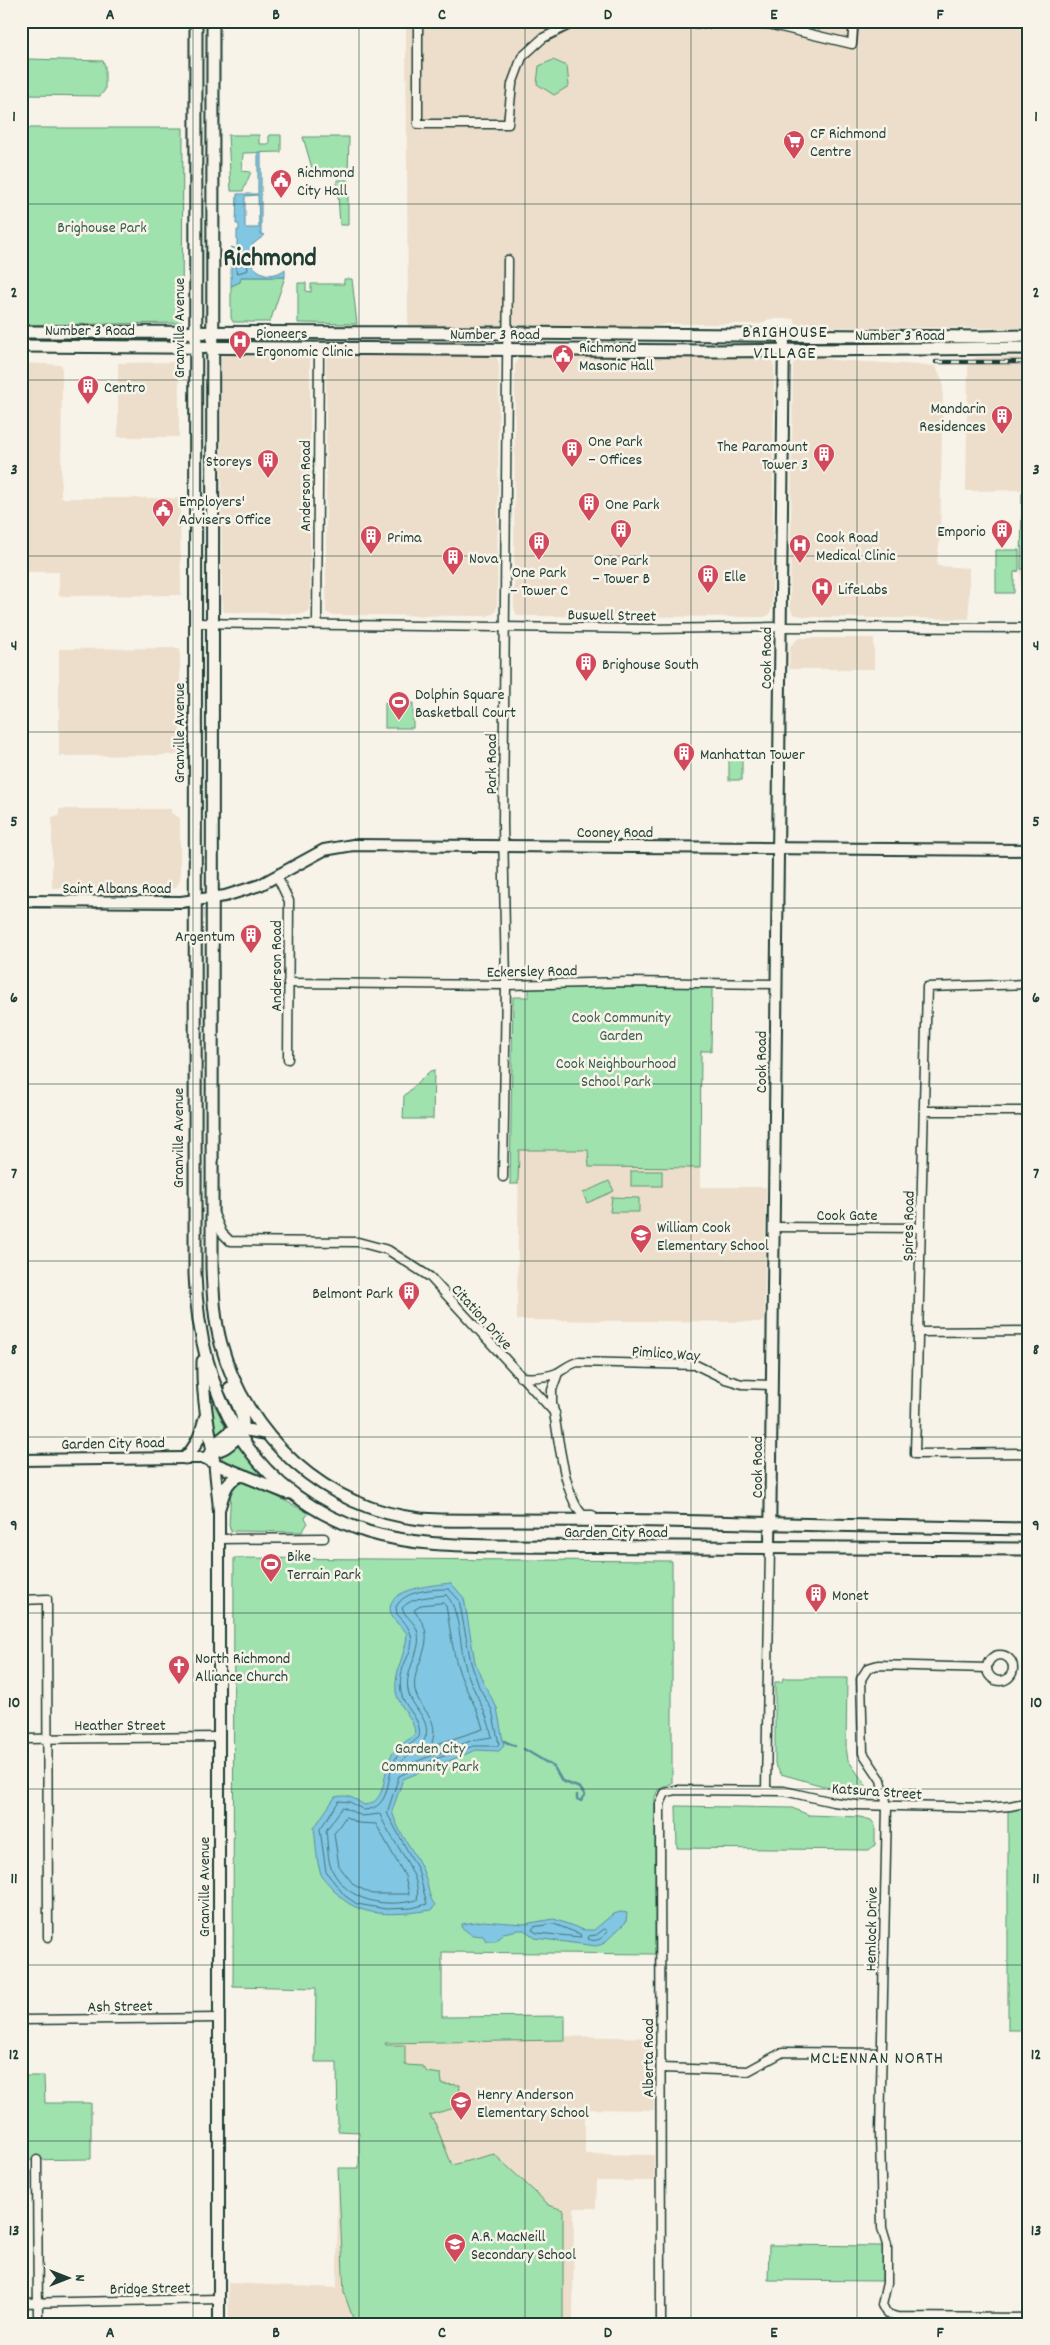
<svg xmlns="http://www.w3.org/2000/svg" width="1050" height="2345" viewBox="0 0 1050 2345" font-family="Dekko,sans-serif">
<rect width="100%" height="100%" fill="#f7f3e8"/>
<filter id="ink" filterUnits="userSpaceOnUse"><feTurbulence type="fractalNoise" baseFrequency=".02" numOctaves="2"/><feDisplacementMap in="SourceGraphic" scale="10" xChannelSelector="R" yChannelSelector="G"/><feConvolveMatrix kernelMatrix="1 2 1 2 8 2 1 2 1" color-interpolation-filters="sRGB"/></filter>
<g filter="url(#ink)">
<g fill="#ecdeca">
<polygon points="406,21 1029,21 1029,328 803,327 796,323 794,319 769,319 761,324 667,324 637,329 527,328 522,325 408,326"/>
<polygon points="335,352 493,354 496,356 499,364 497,607 495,613 487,616 331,615 326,612 326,360 329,355"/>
<polygon points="224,353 304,353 310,356 310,601 309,611 301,614 224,612 222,606 221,358"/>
<polygon points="524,354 769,355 771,358 774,366 772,608 769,615 764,617 517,616 514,608 515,366 519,356"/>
<polygon points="805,354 833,360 935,366 943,381 940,538 937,561 938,566 969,568 969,619 807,617 793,614 790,607 793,365 795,358"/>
<polygon points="977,357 1029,357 1029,619 1020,619 1022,490 966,491 968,367 972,360"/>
<polygon points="179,362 179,437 118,437 118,363"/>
<polygon points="21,363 62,365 61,498 180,498 181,595 59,596 59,572 21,572"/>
<polygon points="799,638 874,638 874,669 789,669 790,646"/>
<polygon points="180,648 180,752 176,755 59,756 59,649"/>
<polygon points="59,809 171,809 171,813 180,818 180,881 175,888 52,888 52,817 59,816"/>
<polygon points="519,1150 589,1150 589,1167 700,1168 700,1187 766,1187 764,1322 517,1320"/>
<polygon points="565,2036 654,2038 654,2110 585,2109 585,2154 654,2155 654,2181 597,2181 596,2208 574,2208 573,2324 229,2324 228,2283 337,2288 338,2168 359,2168 359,2132 338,2131 337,2042 439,2043 565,2039"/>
</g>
<g fill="#9fe2ae" stroke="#5f9071">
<polygon points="28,59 103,61 105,66 105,90 100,96 25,95 22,91 22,63"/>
<polygon points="553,60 567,66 569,86 554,95 537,84 539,66"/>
<polygon points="21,128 183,128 182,323 21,325"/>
<polygon points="228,135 259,135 259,144 269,144 269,135 281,135 281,152 243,153 242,171 251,172 243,191 231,191"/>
<polygon points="303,137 349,137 348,175 314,175"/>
<polygon points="337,180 348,180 348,225 340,225"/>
<polygon points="241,277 285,277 270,322 233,322 231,318 231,286 240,282"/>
<polygon points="344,279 352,279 357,324 298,323 298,283 306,283 306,291 311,292 311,284 344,284"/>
<polygon points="1022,493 1029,493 1029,569 1021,569"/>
<polygon points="996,550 1019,550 1019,571 1014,572 1014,593 996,593"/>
<rect x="385" y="703" width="28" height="25"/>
<rect x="729" y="755" width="13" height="25"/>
<polygon points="712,987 711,1051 701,1051 700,1168 589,1167 588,1150 519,1150 518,1184 510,1184 513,997 529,997 529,988"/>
<polygon points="434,1070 433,1119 403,1119 404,1096 430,1071"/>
<rect x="631" y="1171" width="31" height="15"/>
<polygon points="609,1181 614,1191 587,1203 583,1193"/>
<polygon points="612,1197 639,1198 639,1212 610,1212"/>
<polygon points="210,1396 225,1426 215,1437 212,1436"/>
<polygon points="236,1443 238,1443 268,1479 221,1461 223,1455"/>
<polygon points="242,1482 248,1482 309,1513 305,1518 308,1523 302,1532 231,1531 229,1525 231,1489"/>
<polygon points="234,1558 672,1561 672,1783 658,1790 655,1797 655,1954 442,1952 442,2017 565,2016 565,2040 385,2043 386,2045 405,2045 405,2065 422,2066 427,2072 441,2074 442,2084 460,2085 459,2098 455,2108 429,2115 435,2123 452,2165 494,2154 549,2205 563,2210 563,2324 355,2324 344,2293 338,2168 359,2168 359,2132 338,2131 337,2062 315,2062 316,1988 233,1986"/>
<polygon points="783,1678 847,1678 846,1747 848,1760 867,1787 867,1791 841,1791 781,1774 775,1764 775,1682 782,1682"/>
<polygon points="676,1806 792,1808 809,1815 860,1817 871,1820 875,1825 875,1845 869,1850 677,1848"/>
<polygon points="1029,1807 1028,2030 1008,2030 1008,1810"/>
<polygon points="21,2076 44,2076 45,2103 91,2103 91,2159 21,2160"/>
<polygon points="769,2245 883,2246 882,2281 768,2280"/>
</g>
<g fill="#81c6e2" stroke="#5a8f9c" fill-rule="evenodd">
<path d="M258 152H261V234L265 235 253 244 250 261C257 275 273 279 285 269V277H241L240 282 231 286V247L237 249V230H239V224H236L237 194H258ZM258 195 259 228H245V196Z"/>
<path d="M451 1583 464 1598 475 1662 484 1684 497 1708 504 1746 499 1751 476 1750 403 1779 392 1811C398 1835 419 1855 426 1879 429 1889 428 1896 435 1905L432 1910C396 1915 357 1920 333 1889 329 1884 323 1879 321 1874 316 1861 316 1842 314 1828L335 1797C348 1794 354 1798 364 1805 388 1803 382 1772 391 1756 395 1748 408 1741 415 1734 415 1718 399 1708 396 1692 394 1670 406 1654 407 1634 403 1627 395 1623 392 1616 379 1588 436 1585 451 1583Z"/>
<polygon points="621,1912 627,1913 626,1922 603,1944 596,1946 535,1938 525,1930 519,1930 503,1933 496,1941 486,1941 483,1936 472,1935 461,1927 462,1924 483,1921 524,1924 554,1919 584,1930 594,1930 613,1914"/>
</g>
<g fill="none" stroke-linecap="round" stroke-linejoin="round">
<g stroke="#46747a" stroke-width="1">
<polygon points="242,251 245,253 248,270 238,273 236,271 236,256"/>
<path d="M449 1589 459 1600 471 1663 479 1687 492 1710 499 1744 497 1746H474L438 1758 399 1776 387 1813 418 1870 427 1904 412 1908 386 1909 357 1904 345 1896 326 1872 320 1829 339 1801 350 1802 364 1810C393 1808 385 1776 396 1758 401 1750 412 1744 419 1737 423 1719 404 1709 401 1692 395 1655 431 1648 397 1614L396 1607C404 1590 433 1589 449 1589Z"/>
<path d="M446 1595C459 1606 460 1644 464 1661 470 1689 487 1708 492 1737L473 1740 402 1767 401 1761C409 1755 423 1746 426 1736 430 1718 411 1707 408 1690 404 1669 424 1650 417 1630 414 1621 404 1616 402 1608 413 1596 431 1597 446 1595Z"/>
<path d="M443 1603 446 1606C450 1627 452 1648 458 1668 464 1689 478 1707 483 1729L434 1745 432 1743C440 1716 420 1712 415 1690 411 1668 433 1648 424 1626 421 1620 417 1615 414 1610L422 1605Z"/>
<path d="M343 1807 362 1816 380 1814C389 1839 423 1874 417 1900 385 1908 348 1902 332 1870 327 1860 328 1843 326 1831Z"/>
<polygon points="346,1817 358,1823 376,1824 405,1876 409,1894 372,1894 354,1885 339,1866 334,1834"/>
<polygon points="554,1924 580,1934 581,1937 537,1933 532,1930 534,1927"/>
<path d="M605 1929 608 1932C602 1938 597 1943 588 1939L589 1936 596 1935Z"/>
</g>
<g stroke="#5a8f9c" stroke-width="2.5">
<polyline points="504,1741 515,1746"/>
<polyline points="524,1749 554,1767 562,1781 580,1788 585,1795 581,1801 577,1799 577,1795"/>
</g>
<g stroke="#1f3d34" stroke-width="11">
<g id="minor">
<polyline points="418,21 418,124 508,124 512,84 522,57 543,38 575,22 768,24 852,44 854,21"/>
<polyline points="194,623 648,629 780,627 1029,628"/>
<polyline points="317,624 319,348"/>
<polyline points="277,876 289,901 288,1059"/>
<polyline points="288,983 506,985 628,982 776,984"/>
<polyline points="1029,984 927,987 915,1454 1029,1453"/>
<polyline points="925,1111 1029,1111"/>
<polyline points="503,1177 506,985 503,824 508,260"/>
<polyline points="214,1214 222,1233 230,1241 358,1242 388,1250 430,1277 555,1413"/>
<polyline points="773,1227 920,1228"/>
<polyline points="919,1332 1029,1331"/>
<path d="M558 1373 552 1390V1402C558 1430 563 1496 583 1515H592"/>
<path d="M520 1377C533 1378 545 1378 557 1373 565 1369 569 1364 578 1362L696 1365 725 1379 742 1384 771 1385"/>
<polyline points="219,1539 324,1538"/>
<polyline points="21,1600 47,1599 48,1937"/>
<circle cx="1000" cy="1668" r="13"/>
<polyline points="987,1668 878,1665 868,1668 861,1679 863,1753 881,1780 887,1806 880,2133 882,2228 887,2245 887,2283 882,2305 887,2314 897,2317 1029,2318"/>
<polyline points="21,1739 219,1737"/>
<polyline points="766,1790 770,1547"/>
<polyline points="21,2020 220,2018"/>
<polyline points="661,2068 748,2071 783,2052 882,2053"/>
<polyline points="37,2160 38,2324"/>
<polyline points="21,2303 219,2299"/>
<polyline points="661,2324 660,1804 665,1793 675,1790 784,1791 833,1802 857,1805 988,1808 1010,1806 1029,1802"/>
</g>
</g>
<g stroke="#1f3d34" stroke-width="14">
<g id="tertiary">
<path d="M21 901 181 902 225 896 260 885 324 850 353 845C578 845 803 850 1029 850"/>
<polyline points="205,1458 213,1451 219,1508 219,2324"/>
<polyline points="21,1460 185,1458 205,1458 210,1461"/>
<polyline points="770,1547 784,335"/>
</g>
</g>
<g stroke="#1f3d34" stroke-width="15">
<g id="secondary">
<path d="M196 21 195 1274C199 1393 248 1493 368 1532 408 1544 450 1545 492 1546L1029 1549"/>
<path d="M213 21 212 1267C213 1292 214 1319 221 1344 246 1436 325 1509 421 1519 447 1521 473 1520 499 1520 554 1520 609 1520 664 1521 786 1524 907 1527 1029 1529"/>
<polyline points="21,332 508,333 982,337 1029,336"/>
<polyline points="21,346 711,351 1029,348"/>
<path d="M203 1361C202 1391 207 1422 213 1451"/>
<path d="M213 1451C222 1450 226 1447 233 1441 253 1425 238 1407 230 1388"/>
<polyline points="213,1451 219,1441 235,1428 264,1433"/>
<path d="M185 1458C197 1446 201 1434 205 1418"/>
<polyline points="215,1464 287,1493"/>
<path d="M219 1508C224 1493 225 1479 243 1475"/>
</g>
</g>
<use href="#minor" stroke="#f7f3e8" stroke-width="8"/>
<use href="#tertiary" stroke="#f7f3e8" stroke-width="10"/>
<use href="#secondary" stroke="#f7f3e8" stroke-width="11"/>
<g stroke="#1f3d34" stroke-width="4.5">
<polyline id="rail" points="936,362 1029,362"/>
</g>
<use href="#rail" stroke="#f7f3e8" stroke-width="2.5" stroke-dasharray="8" stroke-linecap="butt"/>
</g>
</g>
<path fill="none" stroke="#1f3d34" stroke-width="1" stroke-opacity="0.55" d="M193 21V2324M359 21V2324M525 21V2324M691 21V2324M857 21V2324M21 204H1029M21 380H1029M21 556H1029M21 732H1029M21 908H1029M21 1084H1029M21 1261H1029M21 1437H1029M21 1613H1029M21 1789H1029M21 1965H1029M21 2141H1029"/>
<defs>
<g id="supermarket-pin" transform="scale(1.125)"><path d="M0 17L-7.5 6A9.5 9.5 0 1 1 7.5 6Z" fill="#d1495b" stroke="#f7f3e8"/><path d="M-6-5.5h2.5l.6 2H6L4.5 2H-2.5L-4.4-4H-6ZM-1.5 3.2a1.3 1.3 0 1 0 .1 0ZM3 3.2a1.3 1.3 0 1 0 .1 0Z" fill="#fff"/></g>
<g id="civic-pin" transform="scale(1.125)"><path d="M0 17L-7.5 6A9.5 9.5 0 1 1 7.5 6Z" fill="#d1495b" stroke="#f7f3e8"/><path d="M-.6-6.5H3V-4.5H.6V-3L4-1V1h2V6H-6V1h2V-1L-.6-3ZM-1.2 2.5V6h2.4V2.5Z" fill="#fff"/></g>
<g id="hospital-pin" transform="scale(1.125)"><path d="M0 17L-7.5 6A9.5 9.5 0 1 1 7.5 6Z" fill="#d1495b" stroke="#f7f3e8"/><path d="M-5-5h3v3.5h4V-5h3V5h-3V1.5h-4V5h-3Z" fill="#fff"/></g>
<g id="building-pin" transform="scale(1.125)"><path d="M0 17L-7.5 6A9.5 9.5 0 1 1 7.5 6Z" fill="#d1495b" stroke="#f7f3e8"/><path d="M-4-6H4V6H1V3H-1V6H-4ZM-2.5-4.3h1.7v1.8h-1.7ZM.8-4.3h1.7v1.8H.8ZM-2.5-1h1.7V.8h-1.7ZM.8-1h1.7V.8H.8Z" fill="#fff"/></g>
<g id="stadium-pin" transform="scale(1.125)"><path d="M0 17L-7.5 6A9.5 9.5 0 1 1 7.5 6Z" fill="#d1495b" stroke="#f7f3e8"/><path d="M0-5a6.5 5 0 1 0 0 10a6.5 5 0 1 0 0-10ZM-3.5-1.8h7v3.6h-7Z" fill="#fff"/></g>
<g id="school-pin" transform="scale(1.125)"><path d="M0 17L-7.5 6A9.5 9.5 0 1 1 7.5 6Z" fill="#d1495b" stroke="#f7f3e8"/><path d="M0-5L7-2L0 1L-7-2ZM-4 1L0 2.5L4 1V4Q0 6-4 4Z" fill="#fff"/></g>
<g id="church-pin" transform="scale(1.125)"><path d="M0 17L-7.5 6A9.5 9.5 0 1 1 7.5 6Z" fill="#d1495b" stroke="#f7f3e8"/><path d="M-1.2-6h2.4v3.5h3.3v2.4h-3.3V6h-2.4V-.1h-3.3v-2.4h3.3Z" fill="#fff"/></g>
</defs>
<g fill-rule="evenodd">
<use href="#supermarket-pin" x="794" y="141"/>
<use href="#civic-pin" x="281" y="180"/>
<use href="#hospital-pin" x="240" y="341"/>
<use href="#civic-pin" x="563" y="355"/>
<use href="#building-pin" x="88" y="386"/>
<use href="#building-pin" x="1002" y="416"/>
<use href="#building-pin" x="572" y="449"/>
<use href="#building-pin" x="824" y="454"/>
<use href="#building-pin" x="268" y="460"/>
<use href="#building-pin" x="589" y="503"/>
<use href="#civic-pin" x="163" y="509"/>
<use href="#building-pin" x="621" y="530"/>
<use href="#building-pin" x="1002" y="530"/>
<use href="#building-pin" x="371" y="536"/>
<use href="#building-pin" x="539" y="542"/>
<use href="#hospital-pin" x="800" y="545"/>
<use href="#building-pin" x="453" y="557"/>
<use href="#building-pin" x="708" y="575"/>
<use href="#hospital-pin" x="822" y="588"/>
<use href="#building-pin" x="586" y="663"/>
<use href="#stadium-pin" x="399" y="702"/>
<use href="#building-pin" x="684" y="753"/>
<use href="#building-pin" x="251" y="935"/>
<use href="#school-pin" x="641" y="1235"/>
<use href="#building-pin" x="409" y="1292"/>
<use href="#stadium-pin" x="271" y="1564"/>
<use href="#building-pin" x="816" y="1594"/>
<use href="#church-pin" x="179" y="1666"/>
<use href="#school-pin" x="461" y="2102"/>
<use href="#school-pin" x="455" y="2244"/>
</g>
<g text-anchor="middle" stroke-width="5" stroke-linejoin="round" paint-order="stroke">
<g font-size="16" fill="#1f3d34" stroke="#f7f3e8" text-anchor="start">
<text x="810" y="138">CF Richmond<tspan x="810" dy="18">Centre</tspan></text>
<text x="297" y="177">Richmond<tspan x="297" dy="18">City Hall</tspan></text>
<text x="256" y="338">Pioneers<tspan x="256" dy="18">Ergonomic Clinic</tspan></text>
<text x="579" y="352">Richmond<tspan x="579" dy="18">Masonic Hall</tspan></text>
<text x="104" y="392">Centro</text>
<text x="986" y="413" text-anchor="end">Mandarin<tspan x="986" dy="18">Residences</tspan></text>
<text x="588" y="446">One Park<tspan x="588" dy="18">– Offices</tspan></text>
<text x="808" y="451" text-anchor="end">The Paramount<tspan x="808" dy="18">Tower 3</tspan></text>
<text x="252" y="466" text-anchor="end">Storeys</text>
<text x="179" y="506">Employers'<tspan x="179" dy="18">Advisers Office</tspan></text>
<text x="605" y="509">One Park</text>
<text x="986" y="536" text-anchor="end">Emporio</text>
<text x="387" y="542">Prima</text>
<text x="816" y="542">Cook Road<tspan x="816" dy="18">Medical Clinic</tspan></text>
<text x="469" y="563">Nova</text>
<text x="621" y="565" text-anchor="middle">One Park<tspan x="621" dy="18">– Tower B</tspan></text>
<text x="539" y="577" text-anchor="middle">One Park<tspan x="539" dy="18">– Tower C</tspan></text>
<text x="724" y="581">Elle</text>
<text x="838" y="594">LifeLabs</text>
<text x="602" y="669">Brighouse South</text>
<text x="415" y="699">Dolphin Square<tspan x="415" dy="18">Basketball Court</tspan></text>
<text x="700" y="759">Manhattan Tower</text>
<text x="235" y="941" text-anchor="end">Argentum</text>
<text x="657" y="1232">William Cook<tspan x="657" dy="18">Elementary School</tspan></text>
<text x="393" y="1298" text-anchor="end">Belmont Park</text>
<text x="287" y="1561">Bike<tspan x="287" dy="18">Terrain Park</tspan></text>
<text x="832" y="1600">Monet</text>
<text x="195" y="1663">North Richmond<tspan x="195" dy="18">Alliance Church</tspan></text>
<text x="477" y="2099">Henry Anderson<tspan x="477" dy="18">Elementary School</tspan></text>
<text x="471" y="2241">A.R. MacNeill<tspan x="471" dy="18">Secondary School</tspan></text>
</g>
<g font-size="16" fill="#395e4c" stroke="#f7f3e8">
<text x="102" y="232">Brighouse Park</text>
<text x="621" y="1022">Cook Community<tspan x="621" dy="18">Garden</tspan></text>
<text x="616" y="1068">Cook Neighbourhood<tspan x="616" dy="18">School Park</tspan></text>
<text x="430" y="1753">Garden City<tspan x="430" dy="18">Community Park</tspan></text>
</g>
<g font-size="16" fill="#1f3d34" stroke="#f7f3e8">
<text transform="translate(178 328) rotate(-90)" y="6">Granville Avenue</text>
<text x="90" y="335">Number 3 Road</text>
<text x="495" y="339">Number 3 Road</text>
<text x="900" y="340">Number 3 Road</text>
<text transform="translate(304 486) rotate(-90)" y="6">Anderson Road</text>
<text transform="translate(612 614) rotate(1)" y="6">Buswell Street</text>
<text transform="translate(765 658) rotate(-90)" y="6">Cook Road</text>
<text transform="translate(178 733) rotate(-90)" y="6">Granville Avenue</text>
<text transform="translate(490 764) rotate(-90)" y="6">Park Road</text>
<text x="615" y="837">Cooney Road</text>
<text x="117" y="893">Saint Albans Road</text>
<text transform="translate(275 966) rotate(-90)" y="6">Anderson Road</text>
<text transform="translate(532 970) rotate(-1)" y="6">Eckersley Road</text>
<text transform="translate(760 1062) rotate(-90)" y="6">Cook Road</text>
<text transform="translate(177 1138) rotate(-90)" y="6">Granville Avenue</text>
<text x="847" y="1220">Cook Gate</text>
<text transform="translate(907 1226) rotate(-89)" y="6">Spires Road</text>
<text transform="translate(483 1316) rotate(48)" y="6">Citation Drive</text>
<text transform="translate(666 1352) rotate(4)" y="6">Pimlico Way</text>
<text transform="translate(113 1442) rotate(-1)" y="6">Garden City Road</text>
<text transform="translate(756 1467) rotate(-90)" y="6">Cook Road</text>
<text x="616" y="1537">Garden City Road</text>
<text x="120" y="1730">Heather Street</text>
<text transform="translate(877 1790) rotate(4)" y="6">Katsura Street</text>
<text transform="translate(203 1887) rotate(-90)" y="6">Granville Avenue</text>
<text transform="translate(870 1929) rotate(-89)" y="6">Hemlock Drive</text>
<text transform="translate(120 2005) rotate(-1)" y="6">Ash Street</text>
<text transform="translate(647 2058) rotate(-90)" y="6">Alberta Road</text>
<text transform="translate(150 2287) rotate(-1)" y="6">Bridge Street</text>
</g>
<g font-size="18" letter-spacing="1" fill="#1f3d34" stroke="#f7f3e8">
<text x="785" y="337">BRIGHOUSE<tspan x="785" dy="21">VILLAGE</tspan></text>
<text x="877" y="2063">MCLENNAN NORTH</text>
</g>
<g font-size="26" font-weight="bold" fill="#1f3d34" stroke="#f7f3e8">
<text x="270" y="265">Richmond</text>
</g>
</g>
<rect width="1050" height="2345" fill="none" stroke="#f7f3e8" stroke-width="55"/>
<g transform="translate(68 2278) rotate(90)" stroke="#f7f3e8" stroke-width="4" paint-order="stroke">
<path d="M0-4L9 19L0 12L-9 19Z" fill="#1f3d34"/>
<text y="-8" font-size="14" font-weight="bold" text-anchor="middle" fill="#1f3d34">N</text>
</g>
<rect x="28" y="28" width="994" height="2290" fill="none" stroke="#1f3d34" stroke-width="2"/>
<g font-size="16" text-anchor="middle" font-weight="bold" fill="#1f3d34">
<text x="110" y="19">A</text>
<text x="276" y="19">B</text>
<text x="442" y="19">C</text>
<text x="608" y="19">D</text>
<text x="774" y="19">E</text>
<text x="940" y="19">F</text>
<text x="14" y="121">1</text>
<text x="1036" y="121">1</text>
<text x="14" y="297">2</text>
<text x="1036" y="297">2</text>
<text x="14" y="474">3</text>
<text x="1036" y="474">3</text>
<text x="14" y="650">4</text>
<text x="1036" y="650">4</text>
<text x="14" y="826">5</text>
<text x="1036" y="826">5</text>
<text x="14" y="1002">6</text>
<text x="1036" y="1002">6</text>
<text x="14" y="1178">7</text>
<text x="1036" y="1178">7</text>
<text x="14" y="1354">8</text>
<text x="1036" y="1354">8</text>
<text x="14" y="1530">9</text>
<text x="1036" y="1530">9</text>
<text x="14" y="1707">10</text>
<text x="1036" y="1707">10</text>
<text x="14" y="1883">11</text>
<text x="1036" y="1883">11</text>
<text x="14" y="2059">12</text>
<text x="1036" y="2059">12</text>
<text x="14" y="2235">13</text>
<text x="1036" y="2235">13</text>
<text x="110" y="2337">A</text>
<text x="276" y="2337">B</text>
<text x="442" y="2337">C</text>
<text x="608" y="2337">D</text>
<text x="774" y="2337">E</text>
<text x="940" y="2337">F</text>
</g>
</svg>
